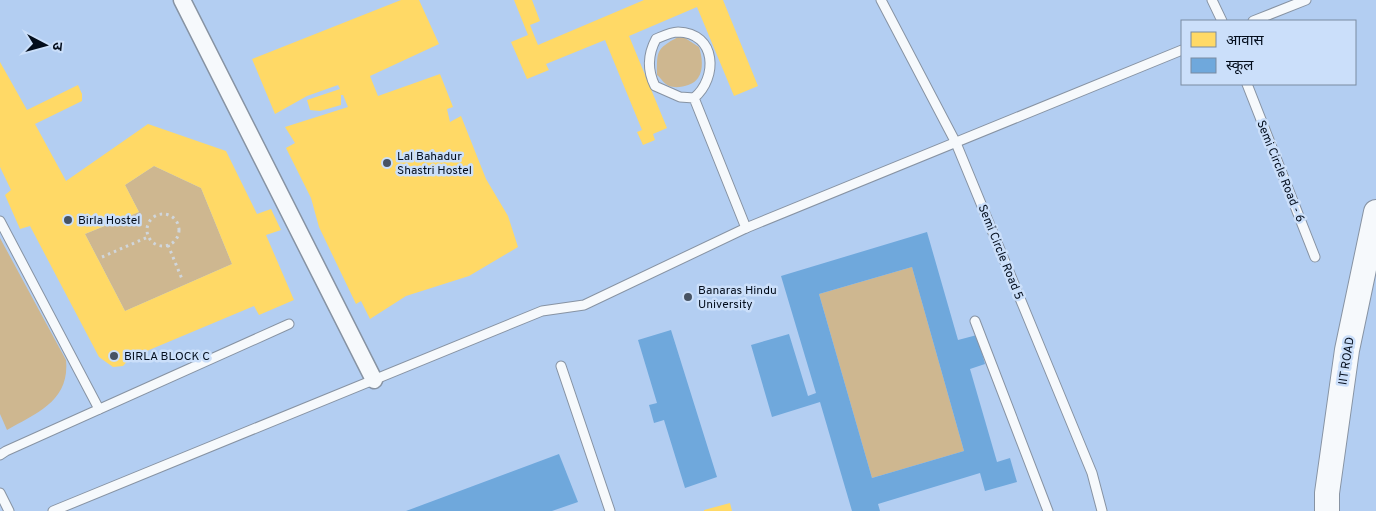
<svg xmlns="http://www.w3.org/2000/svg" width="1376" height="511" viewBox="0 0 1376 511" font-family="Overpass,'Noto Sans Devanagari',sans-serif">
<rect width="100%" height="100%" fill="#c6d5e8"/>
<path fill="#b3cef2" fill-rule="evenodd" d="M0 0H1376V511H0ZM1182 21H1355V84H1182Z"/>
<g fill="#ceb790">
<path d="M678 37 685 38 699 47C702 56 704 70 698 78 693 86 677 89 669 86 664 84 661 78 657 75 657 51 656 49 678 37Z"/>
<polygon points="154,166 201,188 232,264 125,311 85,234 139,212 125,185"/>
<path d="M0 238 66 360C70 401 37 413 7 430L0 414Z"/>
<polygon points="912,267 964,451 872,478 819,294"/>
</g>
<g fill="#ffd966" fill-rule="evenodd">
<polygon points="401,0 419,0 439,44 370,76 378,96 440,74 453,107 447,109 450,122 461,116 486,179 508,216 518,247 469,276 406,296 370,319 361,301 356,304 319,227 311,198 286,148 295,143 285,127 348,107 343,95 341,95 341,105 320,111 310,110 307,100 340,89 338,85 307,96 275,114 252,59"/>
<polygon points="514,0 532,0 540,21 530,25 538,45 644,0 723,0 758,86 734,96 697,7 629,36 667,128 653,134 655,140 643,145 637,132 642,130 605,40 546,64 549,70 527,79 511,42 528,35"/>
<path d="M0 62 27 110 78 85 82 94V101L35 124 66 181 148 124 226 151 257 214 271 209 281 230 266 235 294 300 259 315 254 306 130 358 123 366 113 367 99 357 30 226 20 229 5 195 11 190 0 167ZM154 166 201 188 232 264 125 311 85 234 139 212 125 185Z"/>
<polygon points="730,503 732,511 704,511 704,510"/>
</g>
<g fill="#6fa8dc" fill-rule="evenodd">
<path d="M927 232 958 340 977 335 985 364 970 369 997 462 1010 458 1017 482 985 491 980 473 878 504 880 511H852L820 402 772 417 751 345 789 334 808 396 816 393 781 276ZM912 267 964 451 872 478 819 294Z"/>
<polygon points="671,330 717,477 685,488 664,420 654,423 649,405 657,403 638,340"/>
<polygon points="559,454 578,502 552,511 406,511"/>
</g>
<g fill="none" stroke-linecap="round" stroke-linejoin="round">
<g stroke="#8793a3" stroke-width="11">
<g id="lane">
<polyline points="881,0 956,143 1092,473 1102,511"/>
<polyline points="1212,0 1222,21"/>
<polyline points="1253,21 1306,0"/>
<polyline points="1247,84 1315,257"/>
<path d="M694 98 680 97 655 86C647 70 648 54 656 39 663 36 671 32 678 32 717 33 718 78 694 98L746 228"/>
<polyline points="0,221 99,409"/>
<polyline points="975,321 1048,511"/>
<polyline points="561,366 610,511"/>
<polyline points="0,455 6,451 289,324"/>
<polyline points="0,493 9,511"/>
<polyline points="53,511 542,311 584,305 746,228 1182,50"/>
</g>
</g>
<g stroke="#8793a3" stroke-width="19">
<polyline id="street" points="182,0 374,380"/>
</g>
<g stroke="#8793a3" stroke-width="26">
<polyline id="secondary" points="1327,511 1327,493 1347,350 1376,212"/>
</g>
<g stroke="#d0d6dc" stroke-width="3" stroke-dasharray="2.5 4" stroke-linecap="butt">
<circle cx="163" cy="230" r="16"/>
<polyline points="168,245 182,279"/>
<polyline points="102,257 148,237"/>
</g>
<use href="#lane" stroke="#f6f9fc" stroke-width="9"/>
<use href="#street" stroke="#f6f9fc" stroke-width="16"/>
<use href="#secondary" stroke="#f6f9fc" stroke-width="24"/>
</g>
<g fill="#475363" stroke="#cbdffa" stroke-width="2">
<circle cx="387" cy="163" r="5"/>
<circle cx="68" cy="220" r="5"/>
<circle cx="688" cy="297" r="5"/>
<circle cx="114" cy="356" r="5"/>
</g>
<g text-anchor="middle" stroke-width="5" stroke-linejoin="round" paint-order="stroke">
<g font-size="12" fill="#030d1c" stroke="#cbdffa" text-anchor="start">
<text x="397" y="160">Lal Bahadur<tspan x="397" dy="14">Shastri Hostel</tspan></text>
<text x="78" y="224">Birla Hostel</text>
<text x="698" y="294">Banaras Hindu<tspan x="698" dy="14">University</tspan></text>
<text x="124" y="360">BIRLA BLOCK C</text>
</g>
<g font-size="12" fill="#030d1c" stroke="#cbdffa">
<text transform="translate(1281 171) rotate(68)" y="4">Semi Circle Road - 6</text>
<text transform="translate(1001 252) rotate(68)" y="4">Semi Circle Road 5</text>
<text transform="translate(1346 361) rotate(-81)" y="4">IIT ROAD</text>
</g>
</g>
<rect x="1181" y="20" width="175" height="65" fill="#cbdffa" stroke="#7b8ba1"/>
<rect x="1191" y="32" width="25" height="15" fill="#ffd966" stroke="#7b8ba1"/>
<text x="1226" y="45" font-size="15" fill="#030d1c">आवास</text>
<rect x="1191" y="58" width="25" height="15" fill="#6fa8dc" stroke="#7b8ba1"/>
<text x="1226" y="70" font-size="15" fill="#030d1c">स्कूल</text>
<g transform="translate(45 45) rotate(96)" stroke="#cbdffa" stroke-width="4" paint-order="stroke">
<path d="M0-4L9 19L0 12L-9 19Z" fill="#030d1c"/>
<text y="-8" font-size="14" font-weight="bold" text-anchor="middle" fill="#030d1c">उ</text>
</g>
</svg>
